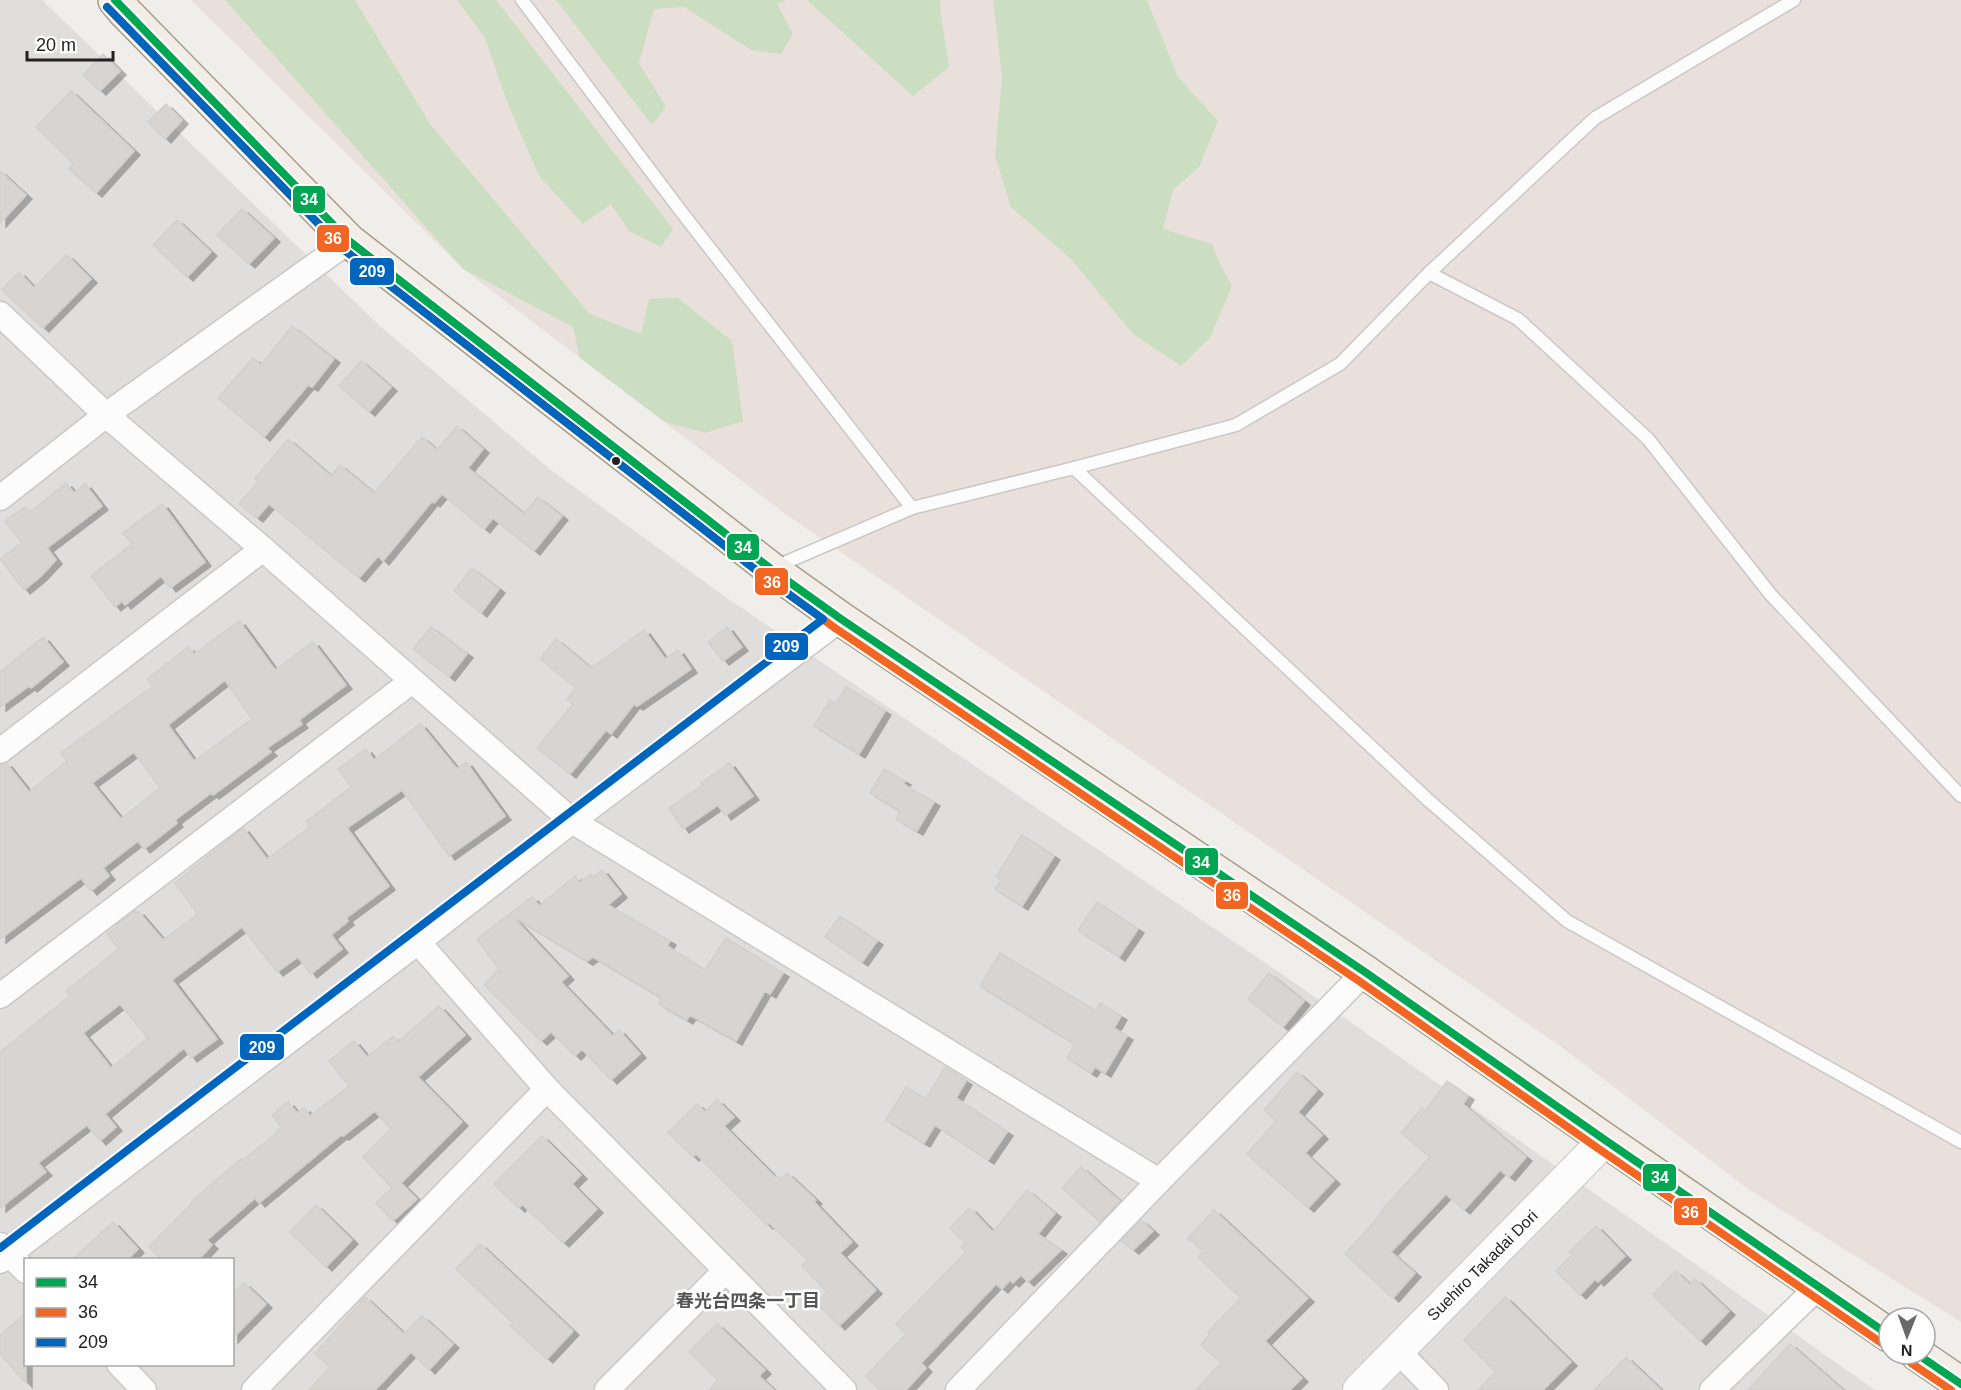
<svg xmlns="http://www.w3.org/2000/svg" width="1961" height="1390" viewBox="0 0 1961 1390" font-family="Helvetica,'Noto Sans JP',sans-serif">
<defs>
<filter id="shadow"><feDropShadow dx="6" dy="4" stdDeviation="0" flood-color="#0004"/></filter>
</defs>
<rect width="100%" height="100%" fill="#f0eeeb"/>
<path fill="#dfdedc" fill-rule="evenodd" d="M0 0H42L380 326 551 470 727 598 1286 977 1875 1390H0ZM26 1260H232V1364H26Z"/>
<polygon fill="#eae0db" points="191,0 1961,0 1961,1322 1748,1189 1560,1046 784,513 463,269"/>
<g fill="#cbdec1">
<polygon points="225,0 355,0 430,124 590,314 641,334 649,299 678,298 732,341 743,421 705,433 665,422 580,358 573,327 463,269"/>
<polygon points="457,0 496,0 673,229 661,247 629,231 611,204 583,224 539,176 509,107 485,38"/>
<polygon points="556,0 787,0 777,4 793,34 781,54 751,50 684,7 654,9 639,63 666,107 652,125"/>
<polygon points="807,0 941,0 940,8 949,67 913,96"/>
<polygon points="993,0 1147,0 1178,77 1218,121 1199,167 1173,190 1163,229 1212,244 1220,264 1232,286 1210,338 1181,366 1133,334 1071,259 1011,207 995,156 1002,77"/>
</g>
<g fill="#d7d4d2" stroke="#d3d0cc" stroke-width="1.5" fill-rule="evenodd" filter="url(#shadow)">
<polygon points="103,54 120,71 100,91 83,75"/>
<polygon points="71,91 134,151 96,193 69,169 73,163 36,127"/>
<polygon points="166,104 182,120 165,139 148,122"/>
<polygon points="0,171 26,195 0,223"/>
<polygon points="242,209 274,238 249,264 217,235"/>
<polygon points="177,220 211,252 187,277 153,245"/>
<polygon points="67,255 91,279 43,328 2,290 19,272 34,288"/>
<polygon points="292,326 334,359 312,387 308,385 264,437 218,398 253,358 261,365"/>
<polygon points="361,361 391,387 369,412 339,386"/>
<polygon points="457,426 483,449 468,468 524,514 538,497 562,516 534,551 493,518 484,529 442,494 434,503 432,501 383,561 378,556 359,578 269,504 257,518 239,504 258,482 255,479 288,439 331,476 340,465 374,493 422,437 437,450"/>
<polygon points="66,483 74,493 85,484 102,506 47,548 56,560 40,577 24,590 0,559 22,543 5,521 25,507 29,513"/>
<polygon points="162,504 205,562 170,588 161,576 125,605 122,601 115,607 91,576 132,544 123,533"/>
<polygon points="472,568 499,589 481,613 454,591"/>
<path d="M239 621 275 670 313 642 346 685 299 720 302 724 267 748 271 752 213 795 211 793 175 820 177 823 144 849 138 841 103 868 109 876 91 891 81 878 0 939V765L6 763 29 792 67 761 61 753 153 686 147 679 188 647 194 654ZM225 680 252 719 194 761 168 725ZM134 752 160 788 121 819 92 783Z"/>
<polygon points="431,627 467,654 449,677 413,649"/>
<polygon points="727,627 742,647 723,661 708,642"/>
<polygon points="644,630 665,659 678,650 691,669 637,706 634,704 611,734 606,730 570,774 537,748 573,704 567,699 576,688 540,659 556,639 591,668"/>
<polygon points="43,637 63,662 31,688 29,686 0,707 0,672"/>
<polygon points="846,687 885,711 859,754 814,726 830,700 836,704"/>
<path d="M420 724 457 769 466 762 505 816 449 856 402 790 347 828 389 886 346 918 348 921 331 935 342 949 311 974 298 957 277 972 242 927 172 980 217 1039 191 1058 184 1048 105 1114 116 1127 100 1141 87 1125 38 1163 46 1172 0 1208V1052L70 996 66 991 119 949 107 934 117 927 116 925 135 911 136 913 138 911 163 940 198 914 175 883 243 828 267 859 310 827 306 822 351 787 338 769 366 749 374 760ZM120 1004 148 1038 111 1068 83 1033Z"/>
<polygon points="729,763 753,796 725,816 718,805 683,829 669,808 703,785 701,783"/>
<polygon points="884,769 905,781 903,784 934,802 917,831 896,819 900,811 870,793"/>
<polygon points="1022,835 1054,856 1022,906 995,889 1001,880 996,877"/>
<polygon points="602,870 621,894 608,905 670,941 667,946 705,970 726,938 783,973 770,994 765,991 736,1041 690,1015 687,1020 659,1004 662,998 593,957 587,961 512,916 568,976 561,982 613,1036 619,1030 640,1054 611,1080 582,1049 575,1056 551,1032 541,1041 484,985 499,969 477,939 532,897 539,906 575,876 580,883 590,874 592,878"/>
<polygon points="1097,902 1138,929 1119,957 1078,930"/>
<polygon points="840,916 877,941 862,962 825,937"/>
<polygon points="1000,953 1096,1011 1100,1003 1121,1016 1114,1028 1127,1036 1105,1073 1095,1067 1091,1073 1067,1058 1075,1044 980,986"/>
<polygon points="1269,973 1304,1001 1283,1027 1248,999"/>
<polygon points="439,1006 465,1035 418,1077 462,1122 401,1183 417,1199 393,1221 376,1203 392,1188 363,1157 391,1129 375,1111 343,1136 341,1135 259,1203 255,1198 207,1240 212,1245 198,1260 162,1260 149,1247 193,1202 192,1201 241,1159 242,1161 277,1133 276,1131 281,1127 272,1115 288,1102 297,1113 304,1108 310,1116 349,1086 329,1061 354,1041 367,1057 393,1036 398,1042"/>
<polygon points="945,1067 966,1081 956,1098 1007,1132 988,1160 935,1125 924,1143 886,1120 906,1087 926,1099"/>
<polygon points="1297,1072 1317,1090 1298,1112 1322,1135 1305,1153 1334,1180 1308,1208 1247,1154 1276,1121 1264,1110"/>
<polygon points="1447,1081 1468,1096 1463,1104 1526,1157 1509,1177 1500,1170 1464,1210 1446,1194 1391,1252 1415,1273 1393,1298 1345,1254 1383,1212 1381,1211 1430,1157 1401,1133 1422,1108 1425,1111"/>
<polygon points="717,1100 734,1117 724,1126 775,1177 777,1176 781,1179 787,1173 816,1200 814,1202 852,1242 840,1253 876,1290 839,1326 817,1303 827,1292 802,1266 808,1260 769,1223 767,1225 696,1154 693,1157 668,1133 697,1104 705,1112"/>
<polygon points="542,1136 581,1175 572,1184 597,1209 563,1243 522,1204 519,1208 494,1184"/>
<polygon points="1081,1167 1120,1201 1100,1222 1062,1188"/>
<polygon points="1027,1190 1055,1213 1038,1234 1061,1250 1028,1282 1021,1275 1013,1283 1010,1280 1002,1289 996,1284 921,1363 926,1368 906,1390 880,1390 866,1376 906,1334 896,1324 966,1252 961,1247 965,1243 950,1228 970,1208 993,1232"/>
<polygon points="316,1205 352,1240 326,1267 290,1232"/>
<polygon points="1214,1210 1308,1298 1265,1341 1302,1378 1290,1390 1196,1390 1221,1363 1201,1345 1210,1334 1208,1332 1241,1298 1198,1257 1203,1251 1188,1238"/>
<polygon points="1141,1220 1153,1231 1133,1250 1121,1241"/>
<polygon points="113,1222 138,1249 127,1260 72,1260"/>
<polygon points="1596,1226 1625,1256 1598,1282 1595,1279 1580,1295 1556,1271 1572,1255 1569,1252"/>
<polygon points="480,1244 573,1331 547,1359 510,1326 513,1323 456,1269"/>
<polygon points="1675,1271 1690,1284 1695,1279 1729,1311 1700,1341 1653,1295"/>
<polygon points="244,1283 266,1304 232,1339 232,1295"/>
<polygon points="365,1297 404,1334 422,1316 453,1344 429,1370 411,1352 375,1390 309,1390 330,1367 315,1354"/>
<polygon points="1505,1297 1571,1362 1543,1390 1478,1390 1496,1372 1464,1340"/>
<polygon points="26,1313 26,1383 0,1354 0,1335"/>
<polygon points="717,1324 765,1370 759,1376 774,1390 709,1390 718,1380 689,1352"/>
<polygon points="1790,1344 1843,1390 1748,1390"/>
<polygon points="1626,1357 1661,1390 1594,1390"/>
</g>
<g fill="none" stroke-linecap="round" stroke-linejoin="round">
<g stroke="#c9c8c7" stroke-width="15">
<g id="service">
<polyline points="522,0 680,210 912,508"/>
<polyline points="1429,273 1518,319 1648,439 1771,595 1961,796"/>
<polyline points="1074,468 1427,799 1567,921 1961,1142"/>
<polyline points="775,567 912,508 1074,468 1236,425 1340,364 1429,273 1595,118 1794,0"/>
</g>
</g>
<g stroke="#c9c8c7" stroke-width="27">
<g id="minor">
<polyline points="0,314 106,415 263,549 572,821 1159,1181"/>
<polyline points="0,498 106,415 349,241"/>
<polyline points="0,751 263,549"/>
<polyline points="418,942 547,1089 844,1390"/>
<polyline points="0,996 412,681"/>
<polyline points="0,1245 26,1271"/>
<polyline points="0,1261 418,942 572,821 841,619"/>
<polyline points="1398,1351 1436,1390"/>
<polyline points="119,1364 144,1390"/>
<polyline points="254,1390 547,1089"/>
<polyline points="607,1390 726,1270"/>
<polyline points="958,1390 1159,1181 1365,972"/>
<polyline points="1712,1390 1818,1287"/>
</g>
</g>
<g stroke="#c9c8c7" stroke-width="34">
<polyline id="tertiary" points="1359,1390 1605,1140"/>
</g>
<g stroke="#a79c86" stroke-width="36">
<g id="primary">
<polyline points="115,0 126,13 349,241 771,569 841,619 1365,972 1605,1140 1889,1335"/>
<polyline points="1917,1354 1961,1384"/>
</g>
</g>
<use href="#service" stroke="#fdfcfc" stroke-width="12"/>
<use href="#minor" stroke="#fdfcfc" stroke-width="24"/>
<use href="#tertiary" stroke="#fdfcfc" stroke-width="32"/>
<use href="#primary" stroke="#f3ede7" stroke-width="33"/>
<g stroke="#fff" stroke-width="12">
<g id="bus-1">
<polyline points="115,0 349,241 771,569 841,619 1365,972 1605,1140 1889,1335"/>
<polyline points="1917,1354 1961,1384"/>
</g>
</g>
<g stroke="#fff" stroke-width="12">
<g id="bus-2">
<polyline points="107,7 343,249 765,577 835,628 1359,981 1599,1149 1883,1344"/>
<polyline points="1911,1363 1951,1390"/>
</g>
</g>
<g stroke="#fff" stroke-width="12">
<path id="bus-3" d="M0 1248C274 1038 547 827 823 619L765 577 343 249 107 7"/>
</g>
<use href="#bus-1" stroke="#00a651" stroke-width="8"/>
<use href="#bus-2" stroke="#f26522" stroke-width="8"/>
<use href="#bus-3" stroke="#0065bd" stroke-width="8"/>
</g>
<circle fill="#222" stroke="#fff" stroke-width="2" cx="616" cy="461" r="5"/>
<g text-anchor="middle" stroke-width="5" stroke-linejoin="round" paint-order="stroke">
<g font-size="16" fill="#222" stroke="#fff">
<text transform="translate(1482 1265) rotate(-45)" y="6">Suehiro Takadai Dori</text>
</g>
<g font-size="18" font-weight="bold" fill="#555" stroke="#fff">
<text x="748" y="1307">春光台四条一丁目</text>
</g>
</g>
<g stroke="#fff" stroke-width="2">
<rect x="292" y="185" width="34" height="29" rx="6" fill="#00a651"/>
<rect x="316" y="224" width="34" height="29" rx="6" fill="#f26522"/>
<rect x="349" y="257" width="46" height="29" rx="6" fill="#0065bd"/>
<rect x="726" y="533" width="34" height="28" rx="6" fill="#00a651"/>
<rect x="754" y="567" width="35" height="29" rx="6" fill="#f26522"/>
<rect x="764" y="632" width="45" height="29" rx="6" fill="#0065bd"/>
<rect x="1184" y="847" width="35" height="29" rx="6" fill="#00a651"/>
<rect x="1215" y="881" width="34" height="29" rx="6" fill="#f26522"/>
<rect x="239" y="1033" width="46" height="28" rx="6" fill="#0065bd"/>
<rect x="1642" y="1163" width="35" height="29" rx="6" fill="#00a651"/>
<rect x="1673" y="1197" width="35" height="29" rx="6" fill="#f26522"/>
</g>
<g font-size="16" text-anchor="middle" font-weight="bold" fill="#fff">
<text x="309" y="205">34</text>
<text x="333" y="244">36</text>
<text x="372" y="277">209</text>
<text x="743" y="553">34</text>
<text x="772" y="588">36</text>
<text x="786" y="652">209</text>
<text x="1201" y="868">34</text>
<text x="1232" y="901">36</text>
<text x="262" y="1053">209</text>
<text x="1660" y="1183">34</text>
<text x="1690" y="1218">36</text>
</g>
<rect x="24" y="1258" width="210" height="108" fill="#ffffff" stroke="#a7a7a7" stroke-width="1.5"/>
<rect x="36" y="1278" width="30" height="9" fill="#00a651" stroke="#a7a7a7" stroke-width="1.5"/>
<text x="78" y="1288" font-size="18" fill="#222222">34</text>
<rect x="36" y="1308" width="30" height="9" fill="#f26522" stroke="#a7a7a7" stroke-width="1.5"/>
<text x="78" y="1318" font-size="18" fill="#222222">36</text>
<rect x="36" y="1338" width="30" height="9" fill="#0065bd" stroke="#a7a7a7" stroke-width="1.5"/>
<text x="78" y="1348" font-size="18" fill="#222222">209</text>
<g transform="translate(1907 1336) rotate(181)"><circle r="28" fill="#ffffff" stroke="#a7a7a7" stroke-width="1.5"/>
<path d="M0-4.5L10 22L0 15L-10 22Z" fill="#6a6968"/>
<text y="-9" font-size="16" font-weight="bold" text-anchor="middle" fill="#222222">N</text>
</g>
<path d="M27 51v9h86v-9" fill="none" stroke="#222222" stroke-width="3"/>
<text x="36" y="51" font-size="18" fill="#222222" stroke="#ffffff" stroke-width="4.5" paint-order="stroke">20 m</text>
</svg>
